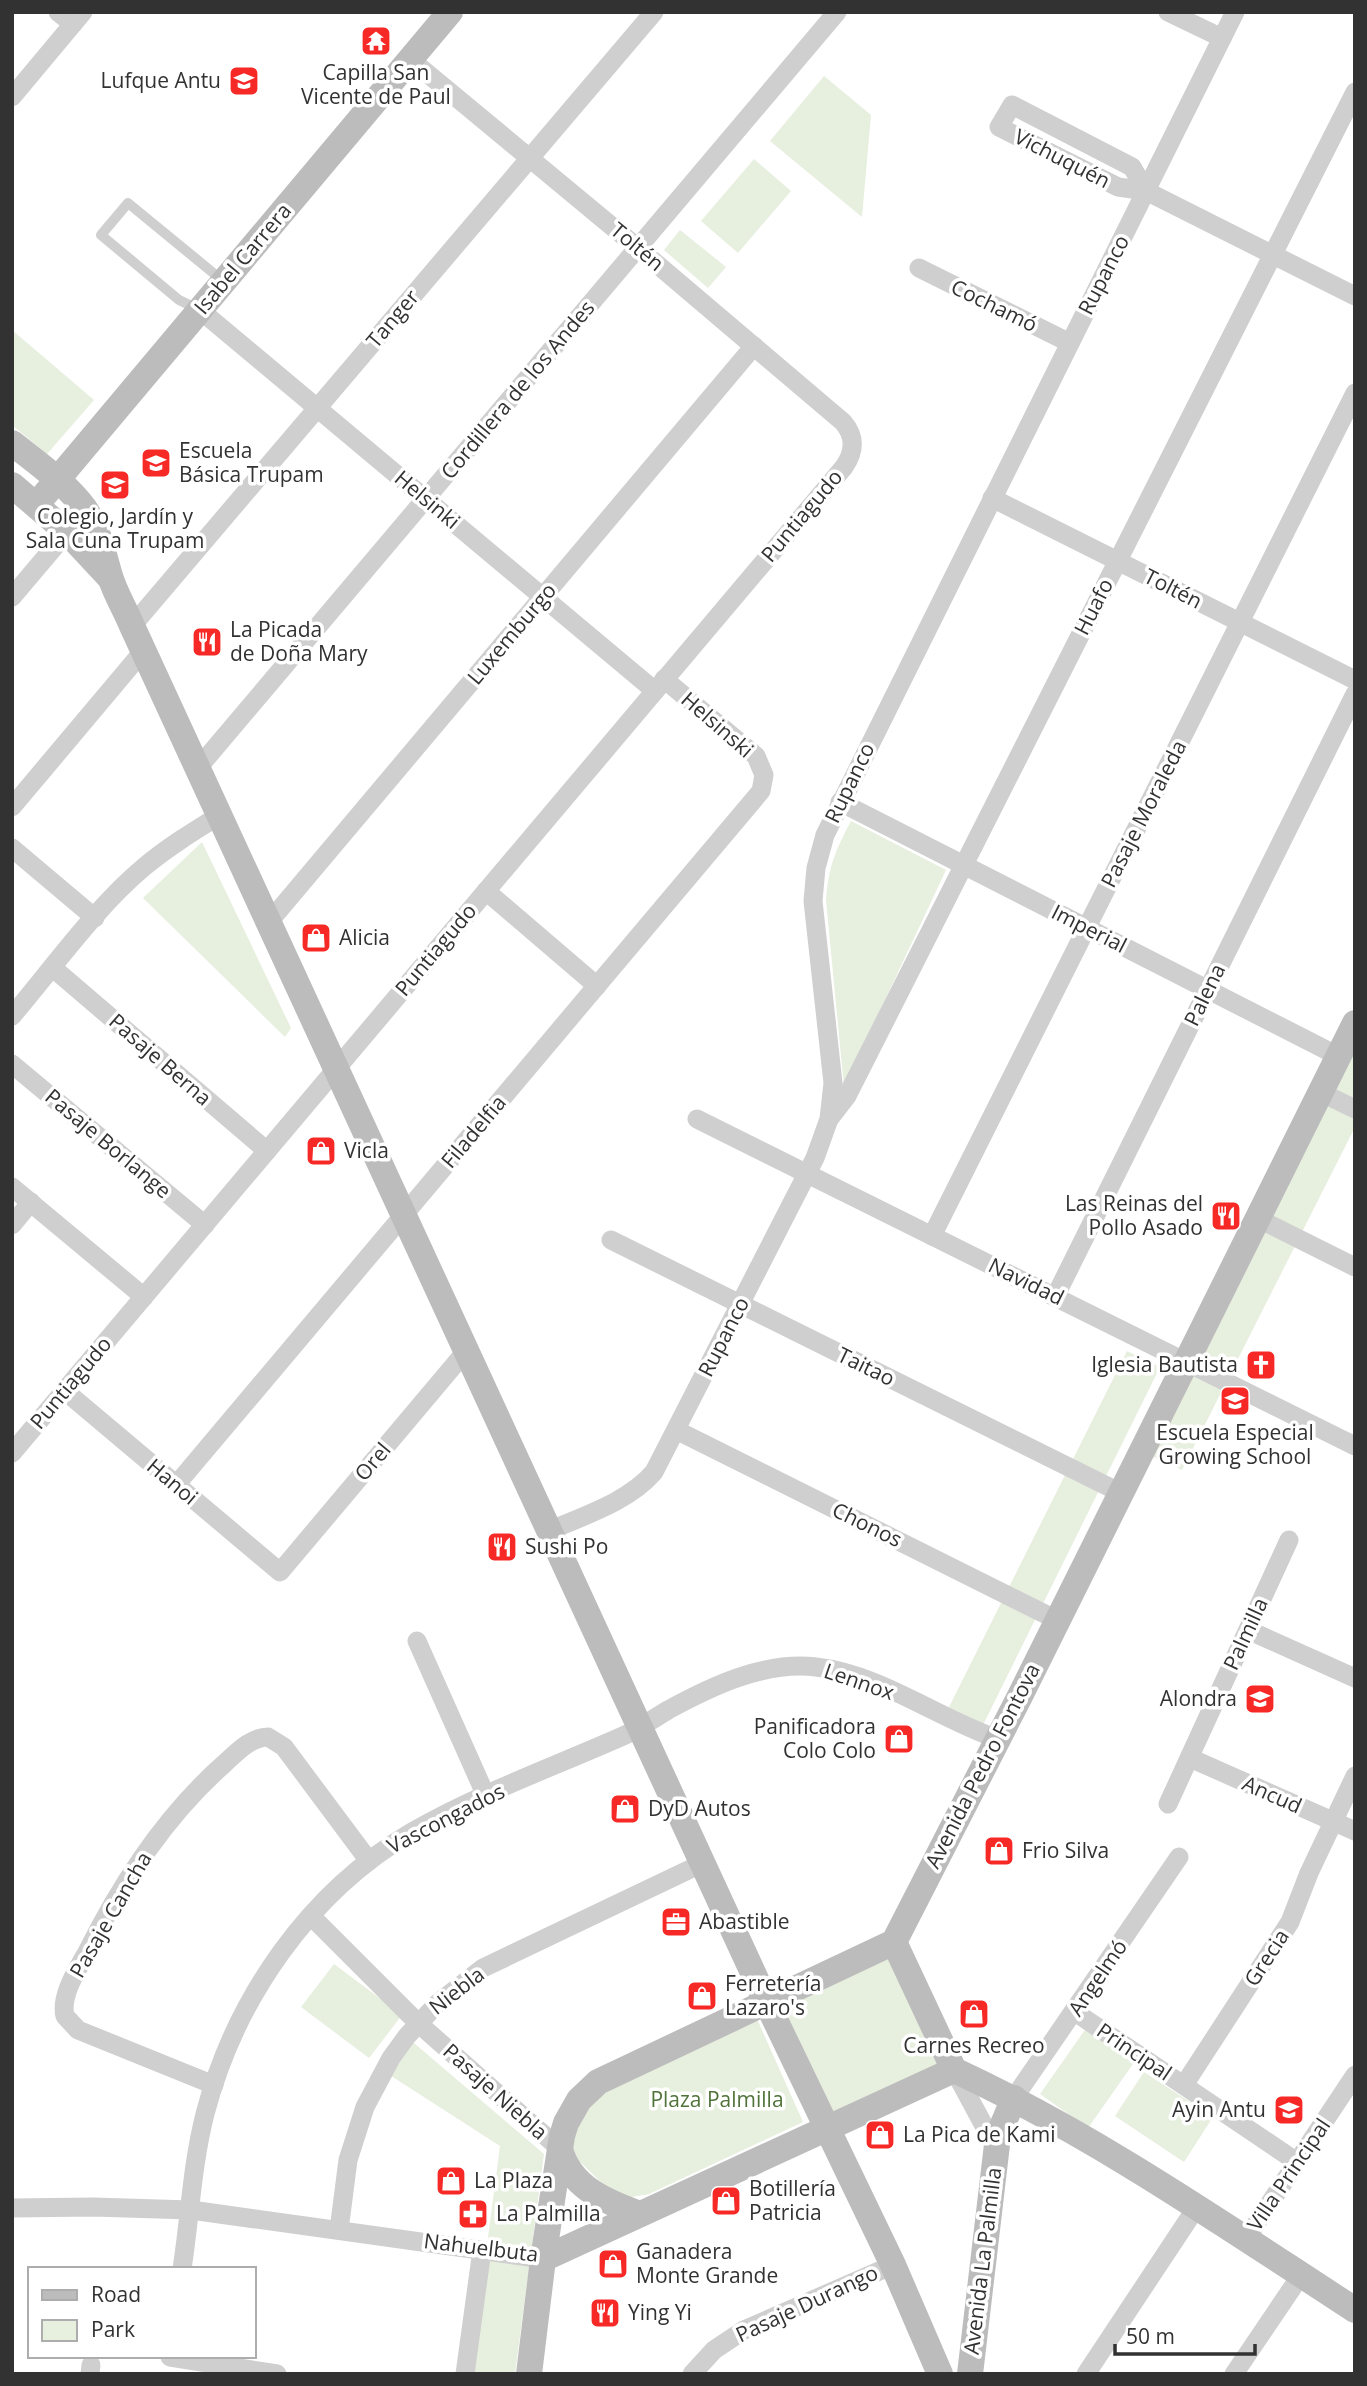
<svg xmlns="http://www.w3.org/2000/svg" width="1367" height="2386" viewBox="0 0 1367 2386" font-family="'Open Sans',sans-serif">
<rect width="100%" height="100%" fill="#fff"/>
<g fill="#e7efdf">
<polygon points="824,76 871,115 862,217 770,141"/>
<polygon points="754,159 791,191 738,253 701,221"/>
<polygon points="680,230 726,267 708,288 664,250"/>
<polygon points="12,330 94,400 47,454 12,425"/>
<path d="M851 821 946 870 844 1087 826 900C828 868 836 849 851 821Z"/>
<polygon points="202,842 291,1028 285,1037 143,898"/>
<polygon points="1355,1044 1355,1127 1182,1470 1150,1455"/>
<polygon points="1127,1351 1160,1367 983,1725 948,1709"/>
<polygon points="889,1955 941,2063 834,2114 782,2006"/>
<polygon points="334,1964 402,2015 369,2058 301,2007"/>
<polygon points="757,2019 803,2122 649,2194 626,2198 608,2189 574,2156 572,2139 586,2108 603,2094"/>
<polygon points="1087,2027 1135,2061 1088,2128 1040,2094"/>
<polygon points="407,2037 544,2154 515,2374 470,2374 500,2146 385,2072"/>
<polygon points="1144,2072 1213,2117 1184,2162 1115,2116"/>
</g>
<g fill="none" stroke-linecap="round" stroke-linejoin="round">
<polyline stroke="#cfcfcf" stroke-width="10" points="200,310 179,300 101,235 128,203 223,281"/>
<g stroke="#cfcfcf" stroke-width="19">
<polyline points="58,12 73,24"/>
<polyline points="1168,12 1222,38"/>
<polyline points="12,97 83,12"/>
<polyline points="1146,191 1132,167 1012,105 999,127 1118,187 1146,191 1355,296"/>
<polyline points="919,268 1070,343"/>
<polyline points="200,310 655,691"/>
<polyline points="992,498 1355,680"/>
<polyline points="12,597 67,532"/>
<polyline points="132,626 654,12"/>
<polyline points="198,768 837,12"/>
<polyline points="840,802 1338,1056"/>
<polyline points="12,807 144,650"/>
<polyline points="12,848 95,918"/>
<polyline points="486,891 597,986"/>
<polyline points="269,922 754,346"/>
<polyline points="53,968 267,1151"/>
<path d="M12 1016C52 969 97 906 144 867 168 847 194 831 220 815"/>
<polyline points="12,1064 205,1225"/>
<polyline points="1320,1092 1355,1109"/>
<polyline points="830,1118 847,1096 1355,92"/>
<polyline points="697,1119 1355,1446"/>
<polyline points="12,1187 144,1297"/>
<polyline points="1257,1218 1355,1267"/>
<polyline points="12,1225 31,1202"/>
<polyline points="932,1236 1355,393"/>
<polyline points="611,1240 1121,1493"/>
<polyline points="1055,1297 1355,694"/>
<polyline points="65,1391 280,1572 466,1351"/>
<polyline points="676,1430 1057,1620"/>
<path d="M12 1453 844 467C855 451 855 436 843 422L638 248 410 59"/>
<polyline points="176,1485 761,791 764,775 756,756 664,679"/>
<path d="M549 1531C585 1515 628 1502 654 1472L815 1158 829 1119 833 1083 813 901 816 868 825 835 1235 12"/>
<polyline points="1248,1630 1355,1678"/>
<polyline points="417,1641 486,1796"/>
<polyline points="1190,1758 1355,1831"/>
<polyline points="1168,1804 1289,1540"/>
<polyline points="311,1916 418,2023 560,2149"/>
<polyline points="1075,2012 1297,2162"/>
<polyline points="954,2070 996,2148"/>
<path d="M214 2085 78 2030 65 2016C60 1996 77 1970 87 1952 122 1882 165 1816 224 1764 237 1752 251 1737 268 1737L284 1747 369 1861"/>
<polyline points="1184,2085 1290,1922 1309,1873 1355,1776"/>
<polyline points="1014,2098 1179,1857"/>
<polyline points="12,2208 93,2207 191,2210 543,2259"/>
<polyline points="339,2230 348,2160 365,2107 391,2058 407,2036 438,2003 483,1968 703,1863"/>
<polyline points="1246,2239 1355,2075"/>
<path d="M182 2269C190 2217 192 2165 205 2114 235 1999 309 1892 412 1832 478 1794 553 1767 623 1736 639 1729 653 1719 668 1710 712 1686 764 1661 816 1667 880 1674 937 1718 998 1739"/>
<polyline points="170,2357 277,2374"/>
<polyline points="90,2374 91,2365"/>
<polyline points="465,2374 482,2250"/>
<polyline points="692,2374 714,2350 744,2330 893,2265"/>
<polyline points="1086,2374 1196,2208"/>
<polyline points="1234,2374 1301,2275"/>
</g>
<g stroke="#bcbcbc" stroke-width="26">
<path d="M12 443C37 463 66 483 85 509 99 530 103 552 110 576 115 593 125 609 132 626L766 2001 893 2265 940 2374"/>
<polyline points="12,485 67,532 109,577"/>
<polyline points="36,505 450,12"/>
<path d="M894 1942 954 2070C1096 2136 1224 2225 1355 2310"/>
<path d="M560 2149C570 2187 606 2202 640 2214"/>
<polyline points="543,2259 954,2070"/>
<polyline points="529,2374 543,2259 562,2136 566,2123 579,2100 598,2082 894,1942 1020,1696 1355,1023"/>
<polyline points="970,2374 998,2136 1014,2098"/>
</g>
</g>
<defs>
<g id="temple-square" transform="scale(1.575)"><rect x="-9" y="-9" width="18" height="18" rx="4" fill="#f62927" stroke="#fff"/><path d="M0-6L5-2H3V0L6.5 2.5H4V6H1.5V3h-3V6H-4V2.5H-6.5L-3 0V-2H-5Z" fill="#fff"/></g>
<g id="school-square" transform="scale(1.575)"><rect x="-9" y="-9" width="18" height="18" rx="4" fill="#f62927" stroke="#fff"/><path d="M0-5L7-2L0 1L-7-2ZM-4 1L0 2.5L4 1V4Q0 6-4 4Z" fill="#fff"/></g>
<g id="restaurant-square" transform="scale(1.575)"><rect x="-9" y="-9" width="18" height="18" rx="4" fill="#f62927" stroke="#fff"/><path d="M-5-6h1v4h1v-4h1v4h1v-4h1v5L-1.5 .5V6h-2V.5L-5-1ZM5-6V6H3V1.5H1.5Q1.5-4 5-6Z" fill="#fff"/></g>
<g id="shop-square" transform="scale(1.575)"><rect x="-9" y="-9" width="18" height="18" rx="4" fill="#f62927" stroke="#fff"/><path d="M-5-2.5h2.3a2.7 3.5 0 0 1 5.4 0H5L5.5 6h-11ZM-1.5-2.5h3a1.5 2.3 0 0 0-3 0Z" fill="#fff"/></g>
<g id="church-square" transform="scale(1.575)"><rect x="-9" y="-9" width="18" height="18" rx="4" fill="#f62927" stroke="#fff"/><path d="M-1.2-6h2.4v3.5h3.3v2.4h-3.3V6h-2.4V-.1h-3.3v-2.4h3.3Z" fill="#fff"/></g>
<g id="office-square" transform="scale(1.575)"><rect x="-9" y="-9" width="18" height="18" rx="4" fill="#f62927" stroke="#fff"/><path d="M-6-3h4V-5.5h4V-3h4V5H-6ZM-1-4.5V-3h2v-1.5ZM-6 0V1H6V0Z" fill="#fff"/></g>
<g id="pharmacy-square" transform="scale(1.575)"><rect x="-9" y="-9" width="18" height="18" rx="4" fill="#f62927" stroke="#fff"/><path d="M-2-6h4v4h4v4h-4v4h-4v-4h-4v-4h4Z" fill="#fff"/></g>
</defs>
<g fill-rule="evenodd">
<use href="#temple-square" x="376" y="41"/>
<use href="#school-square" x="244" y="81"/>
<use href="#school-square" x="156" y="463"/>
<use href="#school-square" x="115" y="485"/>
<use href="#restaurant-square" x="207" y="642"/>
<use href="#shop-square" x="316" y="938"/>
<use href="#shop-square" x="321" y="1151"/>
<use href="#restaurant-square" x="1226" y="1216"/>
<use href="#church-square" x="1261" y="1365"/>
<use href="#school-square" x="1235" y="1401"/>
<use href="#restaurant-square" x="502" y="1547"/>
<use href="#school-square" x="1260" y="1699"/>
<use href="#shop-square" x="899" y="1739"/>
<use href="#shop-square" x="625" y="1809"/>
<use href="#shop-square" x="999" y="1851"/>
<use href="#office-square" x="676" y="1922"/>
<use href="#shop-square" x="702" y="1996"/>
<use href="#shop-square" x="974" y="2014"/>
<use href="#school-square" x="1289" y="2110"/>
<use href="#shop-square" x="880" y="2135"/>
<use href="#shop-square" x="451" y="2181"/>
<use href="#shop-square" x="726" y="2201"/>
<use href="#pharmacy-square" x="473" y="2214"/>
<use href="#shop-square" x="613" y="2264"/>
<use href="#restaurant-square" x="605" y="2313"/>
</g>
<g text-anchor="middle" stroke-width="7" stroke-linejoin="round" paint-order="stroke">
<g font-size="21" fill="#323232" stroke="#fff" text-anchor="start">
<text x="376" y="80" text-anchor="middle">Capilla San<tspan x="376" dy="24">Vicente de Paul</tspan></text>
<text x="221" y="88" text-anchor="end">Lufque Antu</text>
<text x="179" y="458">Escuela<tspan x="179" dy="24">Básica Trupam</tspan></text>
<text x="115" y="524" text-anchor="middle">Colegio, Jardín y<tspan x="115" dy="24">Sala Cuna Trupam</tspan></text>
<text x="230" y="637">La Picada<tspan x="230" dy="24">de Doña Mary</tspan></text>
<text x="339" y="945">Alicia</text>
<text x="344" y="1158">Vicla</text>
<text x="1203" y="1211" text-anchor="end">Las Reinas del<tspan x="1203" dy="24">Pollo Asado</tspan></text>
<text x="1238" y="1372" text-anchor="end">Iglesia Bautista</text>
<text x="1235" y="1440" text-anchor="middle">Escuela Especial<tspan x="1235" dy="24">Growing School</tspan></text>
<text x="525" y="1554">Sushi Po</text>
<text x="1237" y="1706" text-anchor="end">Alondra</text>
<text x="876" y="1734" text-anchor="end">Panificadora<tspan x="876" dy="24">Colo Colo</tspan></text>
<text x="648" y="1816">DyD Autos</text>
<text x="1022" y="1858">Frio Silva</text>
<text x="699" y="1929">Abastible</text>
<text x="725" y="1991">Ferretería<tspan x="725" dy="24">Lazaro's</tspan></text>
<text x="974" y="2053" text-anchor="middle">Carnes Recreo</text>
<text x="1266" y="2117" text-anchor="end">Ayin Antu</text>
<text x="903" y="2142">La Pica de Kami</text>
<text x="474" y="2188">La Plaza</text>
<text x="749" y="2196">Botillería<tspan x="749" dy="24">Patricia</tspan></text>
<text x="496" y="2221">La Palmilla</text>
<text x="636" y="2259">Ganadera<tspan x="636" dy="24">Monte Grande</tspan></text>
<text x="628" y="2320">Ying Yi</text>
</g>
<g font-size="21" fill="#323232" stroke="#fff">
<text transform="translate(1062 159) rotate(27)" y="7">Vichuquén</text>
<text transform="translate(637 247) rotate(40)" y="7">Toltén</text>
<text transform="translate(243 259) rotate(-50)" y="7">Isabel Carrera</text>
<text transform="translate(1104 275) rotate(-63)" y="7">Rupanco</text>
<text transform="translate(994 306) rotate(26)" y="7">Cochamó</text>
<text transform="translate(393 319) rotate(-50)" y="7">Tanger</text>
<text transform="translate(518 390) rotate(-50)" y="7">Cordillera de los Andes</text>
<text transform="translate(427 500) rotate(40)" y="7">Helsinki</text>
<text transform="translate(802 516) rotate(-50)" y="7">Puntiagudo</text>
<text transform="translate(1173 589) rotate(27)" y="7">Toltén</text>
<text transform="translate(1094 607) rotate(-63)" y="7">Huafo</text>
<text transform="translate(512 634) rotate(-50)" y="7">Luxemburgo</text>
<text transform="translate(717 725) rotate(41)" y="7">Helsinski</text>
<text transform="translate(850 783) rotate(-64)" y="7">Rupanco</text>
<text transform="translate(1144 814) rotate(-63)" y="7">Pasaje Moraleda</text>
<text transform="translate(1089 929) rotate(27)" y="7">Imperial</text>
<text transform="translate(436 950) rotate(-50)" y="7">Puntiagudo</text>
<text transform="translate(1205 995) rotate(-64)" y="7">Palena</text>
<text transform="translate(160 1060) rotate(41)" y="7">Pasaje Berna</text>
<text transform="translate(474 1132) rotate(-50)" y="7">Filadelfia</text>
<text transform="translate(108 1144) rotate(40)" y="7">Pasaje Borlange</text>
<text transform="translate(1026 1282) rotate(26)" y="7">Navidad</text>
<text transform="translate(724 1337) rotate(-63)" y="7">Rupanco</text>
<text transform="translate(866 1367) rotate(26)" y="7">Taitao</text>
<text transform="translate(71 1383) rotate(-50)" y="7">Puntiagudo</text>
<text transform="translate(373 1462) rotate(-50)" y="7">Orel</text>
<text transform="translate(172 1482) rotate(40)" y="7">Hanoi</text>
<text transform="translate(867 1525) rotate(26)" y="7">Chonos</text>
<text transform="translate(1246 1634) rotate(-65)" y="7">Palmilla</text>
<text transform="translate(859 1682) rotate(19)" y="7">Lennox</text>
<text transform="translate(983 1766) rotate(-63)" y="7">Avenida Pedro Fontova</text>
<text transform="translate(1272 1795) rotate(24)" y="7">Ancud</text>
<text transform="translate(446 1819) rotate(-27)" y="7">Vascongados</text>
<text transform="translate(111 1915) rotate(-60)" y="7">Pasaje Cancha</text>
<text transform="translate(1267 1958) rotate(-57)" y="7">Grecia</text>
<text transform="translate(1098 1978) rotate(-56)" y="7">Angelmó</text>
<text transform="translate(457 1991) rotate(-38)" y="7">Niebla</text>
<text transform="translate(1134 2052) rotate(34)" y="7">Principal</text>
<text transform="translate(495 2092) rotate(42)" y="7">Pasaje Niebla</text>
<text transform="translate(1289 2175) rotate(-56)" y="7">Villa Principal</text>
<text transform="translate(481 2248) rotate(7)" y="7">Nahuelbuta</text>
<text transform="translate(983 2261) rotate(-83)" y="7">Avenida La Palmilla</text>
<text transform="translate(807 2304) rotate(-25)" y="7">Pasaje Durango</text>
</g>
<g font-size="21" fill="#50733a" stroke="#fff">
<text x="717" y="2107">Plaza Palmilla</text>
</g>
</g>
<rect width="1367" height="2386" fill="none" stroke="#323232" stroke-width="28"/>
<rect x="28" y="2267" width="228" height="91" fill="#ffffff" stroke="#adadad" stroke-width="2"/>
<rect x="42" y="2290" width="35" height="10" fill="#bcbcbc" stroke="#adadad" stroke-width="2"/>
<text x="91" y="2302" font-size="21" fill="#323232">Road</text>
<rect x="42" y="2320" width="35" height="21" fill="#e7efdf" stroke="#adadad" stroke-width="2"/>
<text x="91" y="2337" font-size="21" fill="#323232">Park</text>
<path d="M1115 2344v10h140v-10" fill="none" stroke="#323232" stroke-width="3.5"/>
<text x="1126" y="2344" font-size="21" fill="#323232" stroke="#ffffff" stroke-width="5" paint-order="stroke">50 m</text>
</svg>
